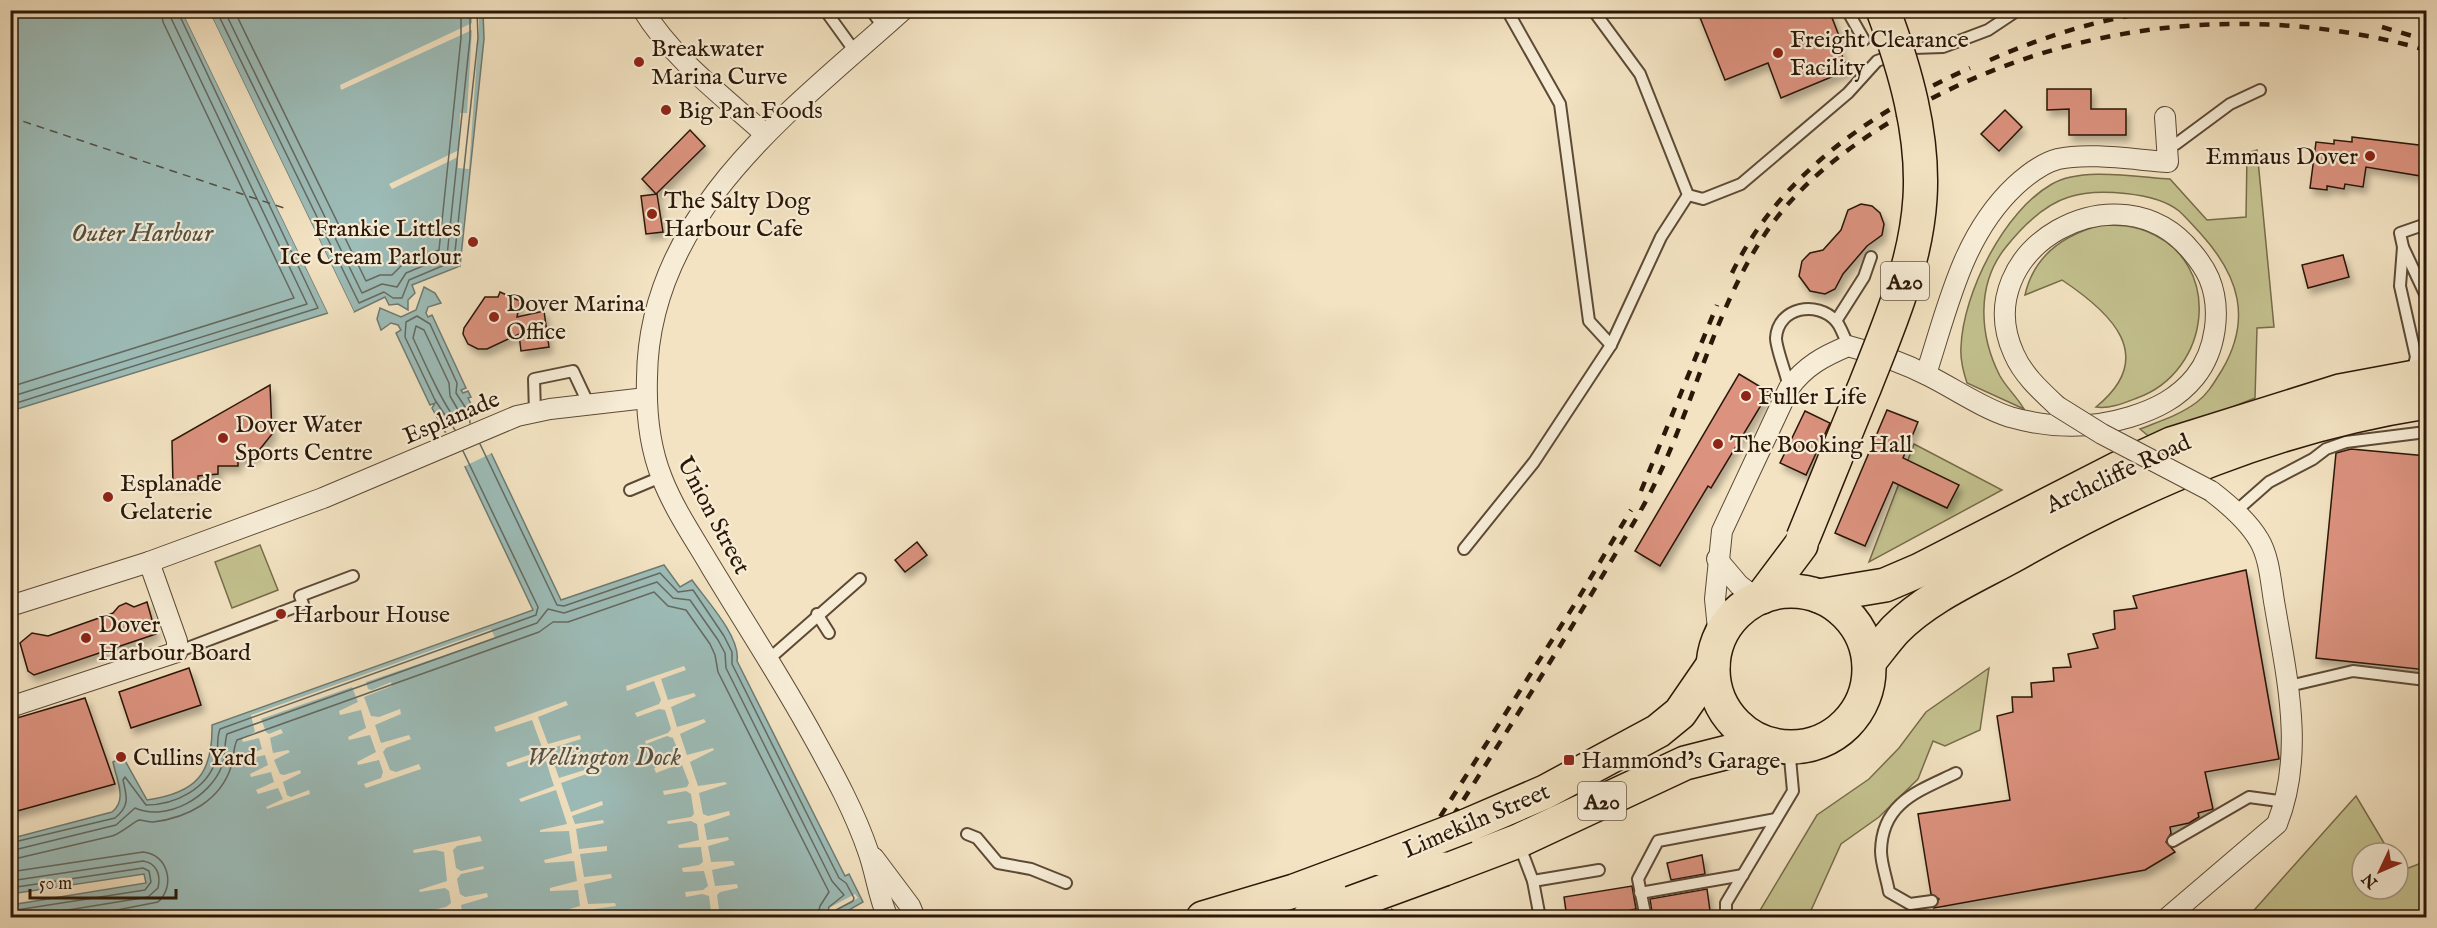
<svg xmlns="http://www.w3.org/2000/svg" width="2437" height="928" viewBox="0 0 2437 928" font-family="'IM FELL English',serif">
<defs>
<filter id="shadow"><feDropShadow dx="3.5" dy="6" stdDeviation="3" flood-color="#0004"/></filter>
</defs>
<rect width="100%" height="100%" fill="#f3e3c2"/>
<filter id="stains"><feTurbulence type="fractalNoise" baseFrequency=".00333" numOctaves="4"/><feColorMatrix values="0 0 0 0 .2 0 0 0 0 .09 0 0 0 0 .02 0 0 0 .5 -.17"/></filter>
<radialGradient id="worn" r=".72"><stop offset=".6" stop-color="#630" stop-opacity="0"/><stop offset="1" stop-color="#630" stop-opacity=".3"/></radialGradient>
<g fill="#c3c18e" stroke="#776c4a" stroke-width="1.5" fill-rule="evenodd">
<path d="M2257 150 2274 327 2257 328 2255 398 2152 439 2140 429C2160 421 2180 415 2197 402 2208 394 2215 381 2222 370 2252 319 2239 276 2201 234 2194 227 2187 218 2179 211 2156 192 2096 188 2069 197 2043 205 2022 227 2006 247 1976 284 1979 335 2000 376 2006 387 2017 397 2024 409L1967 383C1963 371 1960 359 1961 347 1963 293 2004 211 2052 184 2081 167 2137 177 2170 179L2207 220 2246 217 2247 153Z"/>
<path d="M2101 225C2116 225 2131 225 2146 231 2225 262 2211 372 2137 398 2124 403 2110 409 2096 407 2159 356 2110 312 2062 280L2025 295C2034 255 2063 235 2101 225Z"/>
<path d="M1914 444 2002 490 1869 562ZM1958 485 1947 508 1903 487Z"/>
<polygon points="260,545 278,590 232,608 215,562"/>
<polygon points="1989,668 1980,730 1945,746 1933,741 1918,779 1879,817 1841,844 1808,917 1756,917 1817,815 1869,779 1899,748 1926,712"/>
<polygon points="2356,796 2390,853 2362,853 2362,889 2398,889 2398,866 2401,871 2426,861 2426,917 2248,917"/>
</g>
<g fill="#9dbdb9" stroke="#6f7b72" stroke-width="1.5">
<polygon points="11,11 182,11 328,313 11,411"/>
<polygon points="209,11 483,11 484,39 460,266 412,285 415,293 408,300 408,310 398,304 389,305 385,297 354,312"/>
<path d="M424 287 435 293 441 303 428 307 426 313 428 317 432 315 466 388 461 390 463 393 468 391 471 397 468 398 477 416 474 417 561 600 664 565 680 587 692 580C706 600 741 637 737 661L845 876 849 874 863 902 835 918 11 917V905L146 883 144 874 11 894 10 836 13 838 112 812C128 800 116 779 113 762L123 757 147 800C196 793 213 774 212 725L533 610 448 431 445 432 432 408 435 403 430 405 396 333 401 330 398 325 391 323 381 330 377 319 380 308 401 317 416 310Z"/>
</g>
<g fill="#f3e3c2">
<polygon points="186,10 330,311 329,315 182,11"/>
<polygon points="206,10 209,11 354,312 352,313"/>
<polygon points="472,11 479,11 479,29 469,169 458,168 458,157 392,189 389,184 459,150 460,113 467,113 472,30 341,90 340,85 472,23"/>
<polygon points="477,409 480,415 478,418 494,452 463,467 443,425"/>
<polygon points="491,629 495,638 366,682 368,689 372,690 391,682 392,686 364,697 371,716 379,717 400,709 401,714 375,725 381,743 409,735 411,739 386,748 383,752 390,770 396,772 419,764 421,769 366,788 364,784 381,778 383,772 379,760 358,765 357,762 376,752 370,735 349,740 348,737 366,728 361,710 340,715 339,711 358,702 352,687 261,719 266,732 269,734 281,729 283,733 270,738 273,753 288,750 290,752 274,760 280,774 284,775 300,770 301,773 283,782 287,795 291,797 309,790 310,794 267,809 266,807 283,799 278,788 258,794 256,790 274,782 271,772 251,777 250,774 268,765 265,755 248,759 247,756 262,749 259,738 243,742 242,739 255,732 251,715"/>
<polygon points="684,666 686,670 661,679 668,700 694,693 696,696 671,707 677,727 704,719 706,722 680,734 687,755 713,748 714,750 690,762 698,786 725,782 727,784 699,793 703,814 708,816 729,811 730,815 704,824 707,840 728,837 729,840 708,846 711,862 733,861 735,865 712,870 715,886 737,884 738,888 720,892 717,895 719,910 724,912 741,909 741,913 721,917 693,917 711,912 709,896 702,894 686,897 685,892 703,890 708,886 704,871 683,872 682,868 699,865 703,862 701,847 679,848 678,845 699,840 697,824 691,821 668,824 667,821 691,817 694,814 691,794 686,791 664,795 663,791 687,787 689,783 682,765 677,765 656,773 654,768 677,760 680,756 673,738 667,736 646,744 645,741 668,733 671,729 665,710 659,709 637,717 635,713 659,704 661,700 654,681 627,691 626,686"/>
<polygon points="566,701 568,705 538,717 548,744 580,735 581,739 549,749 559,778 591,768 592,772 561,783 571,812 602,801 603,805 572,816 575,824 603,820 604,823 576,829 579,849 607,846 607,851 580,854 584,877 611,874 612,878 584,884 588,904 615,903 616,906 594,909 589,913 590,917 583,917 582,914 578,913 560,914 559,912 580,906 578,890 550,891 550,888 577,881 574,861 545,863 544,860 572,853 569,831 540,832 540,830 567,824 556,790 521,802 519,799 554,786 544,755 508,767 506,763 543,750 532,720 496,732 494,727"/>
<polygon points="480,836 482,841 457,846 453,850 456,868 461,871 483,866 484,869 461,874 457,879 460,894 465,897 487,893 488,897 461,905 463,917 454,917 453,913 448,911 424,915 423,912 446,907 451,903 449,891 445,888 420,892 419,890 447,881 444,852 435,850 414,853 413,850"/>
<polygon points="855,894 858,898 822,917 812,917"/>
</g>
<g fill="none" stroke-linecap="round" stroke-linejoin="round">
<g stroke="#646a60" stroke-width="1.5">
<polyline points="216,10 359,303 384,292 393,298 402,298 409,280 454,261 478,38 477,10"/>
<polyline points="224,10 362,293 382,284 397,287 406,273 447,256 470,38 470,10"/>
<polyline points="234,10 366,281 380,275 392,275 402,265 439,250 461,38 461,10"/>
<path d="M416 326 424 330 449 383 450 396 461 415 459 421C448 418 420 352 413 338Z"/>
<polyline points="10,387 294,298 163,22 161,10"/>
<polyline points="10,397 307,304 171,18 170,10"/>
<polyline points="10,405 318,308 177,10"/>
<polyline points="455,430 435,400 405,337 406,322 417,316 430,324 457,383 456,393 469,413 470,423"/>
<polyline points="480,444 557,605 564,606 660,573 678,592 693,590 724,636 732,652 732,664 839,878 846,883 854,898 853,901 836,910 834,918"/>
<path d="M10 843 115 818C130 806 127 797 123 780L125 777 146 805C175 805 207 789 216 760 219 750 216 738 220 729L536 615 538 607 463 451"/>
<path d="M10 851 116 825 135 808C167 822 210 797 222 766 226 755 224 743 227 734L537 623 548 609 564 613 657 582 673 598 690 600 718 640 725 653 726 668 832 881 844 895 829 907 826 918"/>
<path d="M10 860 112 836C120 834 135 821 139 820 143 820 148 822 153 822 187 818 220 801 231 767 234 758 233 748 237 740L539 632 553 622H568L654 592 668 606 686 610 710 644 715 655 718 672 829 892 820 906 817 918"/>
<path d="M10 872 143 852C168 854 176 886 158 902L76 918"/>
<path d="M10 881 143 861C157 863 161 875 158 888L148 897 19 918"/>
<polyline points="10,888 143,868 149,871 151,882 145,890 10,911"/>
</g>
<polyline stroke="#535145" stroke-width="1.5" stroke-dasharray="8 6" stroke-linecap="butt" points="10,117 284,208"/>
</g>
<g fill="#db927e" stroke="#2b1707" stroke-width="1.5" filter="url(#shadow)">
<polygon points="1697,10 1829,10 1841,41 1837,43 1848,70 1781,98 1768,63 1725,80"/>
<polygon points="2047,89 2091,89 2091,109 2126,109 2126,135 2069,135 2069,109 2047,110"/>
<polygon points="2005,110 2022,127 1999,151 1981,134"/>
<polygon points="690,130 705,146 656,194 642,179"/>
<polygon points="2352,137 2427,146 2427,177 2366,167 2363,187 2345,184 2344,189 2327,186 2327,190 2310,188 2316,142 2334,144 2334,140 2352,142"/>
<polygon points="657,194 663,232 646,234 641,196"/>
<polygon points="1861,204 1872,206 1880,213 1884,224 1882,235 1867,246 1843,274 1835,289 1825,294 1810,291 1799,276 1802,261 1810,253 1823,250 1841,230 1848,210"/>
<polygon points="2343,255 2349,277 2308,288 2302,265"/>
<polygon points="500,292 520,301 517,317 544,311 549,347 521,351 519,334 487,349 478,349 468,344 463,334 464,328 485,297 498,297"/>
<polygon points="1739,374 1769,392 1711,488 1708,486 1660,566 1635,551"/>
<polygon points="270,385 272,434 253,458 238,458 238,466 218,466 218,474 198,476 198,483 173,484 172,441"/>
<polygon points="1887,410 1918,422 1903,458 1959,485 1947,508 1893,482 1865,546 1835,533"/>
<polygon points="1805,411 1830,423 1806,475 1780,463"/>
<polygon points="2351,449 2427,456 2427,670 2316,658 2336,453"/>
<polygon points="917,542 927,555 905,572 895,560"/>
<polygon points="2246,570 2279,759 2205,772 2213,809 2198,813 2199,817 2189,823 2170,827 2171,833 2166,842 2175,852 2145,870 1934,908 1939,899 1931,894 1918,814 2010,800 1997,716 2013,712 2012,697 2032,697 2031,683 2054,681 2053,668 2071,667 2068,654 2098,648 2093,634 2115,629 2114,611 2137,608 2133,596"/>
<polygon points="147,602 156,634 34,675 28,671 20,643 32,633 48,636 113,613 119,606 126,603 134,607"/>
<polygon points="189,668 201,705 131,728 119,692"/>
<polygon points="85,698 115,784 10,813 10,720"/>
<polygon points="1702,855 1705,874 1671,880 1667,863"/>
<polygon points="1632,886 1636,909 1622,912 1619,918 1567,918 1564,897"/>
<polygon points="1707,889 1711,918 1653,918 1650,899"/>
</g>
<g fill="none" stroke-linecap="round" stroke-linejoin="round">
<g stroke="#5d4a36" stroke-width="14">
<g id="service">
<polyline points="825,10 856,53"/>
<polyline points="871,10 884,28"/>
<polyline points="1507,10 1560,104 1589,321 1611,345"/>
<polyline points="1593,10 1640,74 1688,195 1703,199 1741,184 1848,93 1877,61 1913,48 1943,47 1988,30 2018,10"/>
<polyline points="1847,10 1864,40"/>
<polyline points="2167,143 2176,144 2230,104 2260,90"/>
<polyline points="2403,247 2400,286 2416,357 2412,372"/>
<polyline points="2426,296 2403,247 2400,233 2426,224"/>
<polyline points="1836,321 1864,277 1871,257"/>
<path d="M1789 388C1787 375 1776 349 1776 338 1778 307 1817 300 1836 321 1841 327 1845 338 1848 346"/>
<polyline points="535,412 534,379 573,371 589,405"/>
<polyline points="630,490 661,477"/>
<polyline points="2235,512 2269,482 2313,459 2326,449 2346,442 2426,432"/>
<polyline points="1464,549 1534,462 1611,345 1661,237 1688,195"/>
<polyline points="817,614 829,633"/>
<polyline points="177,652 303,604 300,596 353,576"/>
<polyline points="769,659 860,579"/>
<polyline points="2289,686 2353,671 2426,680"/>
<polyline points="967,834 977,838 998,863 1031,869 1066,883"/>
<polyline points="2173,841 2249,797 2286,802"/>
<polyline points="1519,844 1533,881 1540,918"/>
<polyline points="1533,881 1599,870"/>
<polyline points="1640,893 1743,875"/>
<path d="M1932 901 1910 904 1889 892C1887 879 1881 864 1881 851 1882 802 1919 791 1956 773"/>
<polyline points="1626,918 1645,915"/>
<polyline points="1646,918 1638,879 1658,841 1776,819"/>
<polyline points="1726,918 1726,903 1793,791 1789,747"/>
</g>
</g>
<g stroke="#5d4a36" stroke-width="22">
<g id="minor">
<path d="M643 10C673 59 723 96 765 134"/>
<path d="M1926 374C1948 307 1962 236 2015 186 2027 175 2042 163 2058 159 2089 152 2136 160 2168 162L2165 117"/>
<polyline points="1717,559 1739,585 1757,599"/>
<polyline points="10,606 149,562 323,498 517,416 550,409 646,398"/>
<path d="M1719 639 1715 599 1722 531 1789 388C1805 366 1824 356 1848 346 1875 353 1904 363 1929 376 1955 389 1982 408 2010 417 2049 428 2091 429 2130 417 2156 409 2178 398 2195 377 2216 351 2222 309 2209 278 2205 269 2198 259 2192 252 2120 162 1966 249 2014 354 2023 375 2041 391 2057 406"/>
<polyline points="10,707 177,652 177,641 149,562"/>
<polyline points="874,858 910,906 915,918"/>
<path d="M888 918C878 896 876 873 868 851 855 813 835 776 815 740 783 681 746 625 711 567 694 538 674 509 662 478 650 448 646 411 647 378 648 213 792 110 903 10"/>
<path d="M2167 918 2277 824C2305 754 2287 679 2275 607 2271 586 2270 558 2259 540 2248 521 2228 504 2211 491"/>
</g>
</g>
<g stroke="#2b1707" stroke-width="36">
<g id="trunk">
<circle cx="1791" cy="669" r="78"/>
<polyline points="1819,596 1885,585 1920,570 2119,468 2171,444 2340,391 2426,375"/>
<polyline points="1762,597 1801,545"/>
<path d="M1869 662C1878 651 1886 640 1895 630 1927 597 1974 577 2014 555 2148 479 2274 426 2426 402"/>
<polyline points="1466,826 1545,792 1658,731 1680,713 1713,665"/>
<polyline points="1444,869 1518,841 1685,763 1764,743"/>
<polyline points="1203,918 1294,891 1380,859"/>
<polyline points="1309,918 1351,903"/>
</g>
</g>
<use href="#service" stroke="#f7edd7" stroke-width="10"/>
<use href="#minor" stroke="#f7edd7" stroke-width="20"/>
<use href="#trunk" stroke="#f3e3c2" stroke-width="33"/>
<g stroke="#2b1707" stroke-width="4.5" stroke-dasharray="10 10" stroke-linecap="butt">
<polyline points="2382,27 2426,40"/>
<path d="M1990 60C2047 35 2105 17 2168 10"/>
<path d="M1732 273C1780 174 1873 111 1970 68"/>
<polyline points="1641,491 1717,305"/>
<polyline points="1376,918 1578,599 1631,510"/>
<path d="M1388 918C1474 783 1561 649 1641 510 1691 422 1709 318 1765 234 1799 183 1850 145 1902 115 2059 22 2251 0 2426 50"/>
</g>
<g stroke="#5d4a36" stroke-width="22" stroke-linecap="butt">
<polyline id="minor-bridge" points="2057,406 2102,434 2211,491"/>
</g>
<g stroke="#2b1707" stroke-width="36" stroke-linecap="butt">
<g id="trunk-bridge">
<path d="M1803 538C1824 487 1844 436 1865 386 1889 325 1916 264 1920 198 1924 134 1905 69 1883 10"/>
<polyline points="1380,859 1466,826"/>
<polyline points="1351,903 1444,869"/>
</g>
</g>
<use href="#minor-bridge" stroke="#f7edd7" stroke-width="20"/>
<use href="#trunk-bridge" stroke="#f3e3c2" stroke-width="33"/>
</g>
<g fill="#8f2418" stroke="#f7edd7" stroke-width="2">
<circle cx="1778" cy="53" r="6"/>
<circle cx="639" cy="62" r="6"/>
<circle cx="666" cy="110" r="6"/>
<circle cx="2370" cy="156" r="6"/>
<circle cx="652" cy="214" r="6"/>
<circle cx="473" cy="242" r="6"/>
<circle cx="494" cy="317" r="6"/>
<circle cx="1746" cy="396" r="6"/>
<circle cx="223" cy="438" r="6"/>
<circle cx="1718" cy="444" r="6"/>
<circle cx="108" cy="497" r="6"/>
<circle cx="281" cy="614" r="6"/>
<circle cx="86" cy="638" r="6"/>
<circle cx="121" cy="757" r="6"/>
<rect x="1563" y="754" width="12" height="12" rx="3"/>
</g>
<g text-anchor="middle" stroke-width="4.5" stroke-linejoin="round" paint-order="stroke">
<g fill="#f7edd7" stroke="#685745" stroke-width="1.5">
<rect x="1881" y="262" width="48" height="38" rx="4.5"/>
<rect x="1578" y="782" width="48" height="38" rx="4.5"/>
</g>
<g font-size="22" font-weight="bold" fill="#2b1707">
<text x="1905" y="289">A20</text>
<text x="1602" y="809">A20</text>
</g>
<g font-size="24" fill="#2b1707" stroke="#f7edd7" text-anchor="start">
<text x="1790" y="47">Freight Clearance<tspan x="1790" dy="28">Facility</tspan></text>
<text x="651" y="56">Breakwater<tspan x="651" dy="28">Marina Curve</tspan></text>
<text x="678" y="118">Big Pan Foods</text>
<text x="2358" y="164" text-anchor="end">Emmaus Dover</text>
<text x="664" y="208">The Salty Dog<tspan x="664" dy="28">Harbour Cafe</tspan></text>
<text x="461" y="236" text-anchor="end">Frankie Littles<tspan x="461" dy="28">Ice Cream Parlour</tspan></text>
<text x="506" y="311">Dover Marina<tspan x="506" dy="28">Office</tspan></text>
<text x="1758" y="404">Fuller Life</text>
<text x="235" y="432">Dover Water<tspan x="235" dy="28">Sports Centre</tspan></text>
<text x="1730" y="452">The Booking Hall</text>
<text x="120" y="491">Esplanade<tspan x="120" dy="28">Gelaterie</tspan></text>
<text x="293" y="622">Harbour House</text>
<text x="98" y="632">Dover<tspan x="98" dy="28">Harbour Board</tspan></text>
<text x="133" y="765">Cullins Yard</text>
<text x="1581" y="768">Hammond's Garage</text>
</g>
<g font-size="24" fill="#2b1707" stroke="#f7edd7">
<text transform="translate(451 417) rotate(-23)" y="8">Esplanade</text>
<text transform="translate(2118 473) rotate(-25)" y="8">Archcliffe Road</text>
<text transform="translate(714 515) rotate(62)" y="8">Union Street</text>
<text transform="translate(1476 820) rotate(-23)" y="8">Limekiln Street</text>
</g>
<g font-size="26" font-style="italic" fill="#535145" stroke="#f7edd7">
<text x="142" y="241">Outer Harbour</text>
<text x="604" y="765">Wellington Dock</text>
</g>
</g>
<rect width="2437" height="928" fill="none" stroke="#f3e3c2" stroke-width="36"/>
<rect x="12" y="12" width="2413" height="904" fill="none" stroke="#2b1707" stroke-width="3"/>
<rect x="18" y="18" width="2401" height="892" fill="none" stroke="#2b1707" stroke-width="1.5"/>
<g transform="translate(2380 871) rotate(226)"><circle r="28" fill="#f7edd7" stroke="#a59784" stroke-width="1.5"/>
<path d="M0-4.5L10 22L0 15L-10 22Z" fill="#8f2418"/>
<text y="-9" font-size="16" font-weight="bold" text-anchor="middle" fill="#2b1707">N</text>
</g>
<path d="M30 889v9h146v-9" fill="none" stroke="#2b1707" stroke-width="3"/>
<text x="39" y="889" font-size="18" fill="#2b1707" stroke="#f7edd7" stroke-width="4.5" paint-order="stroke">50 m</text>
<rect width="100%" height="100%" filter="url(#stains)"/>
<rect width="100%" height="100%" fill="url(#worn)"/>
</svg>
